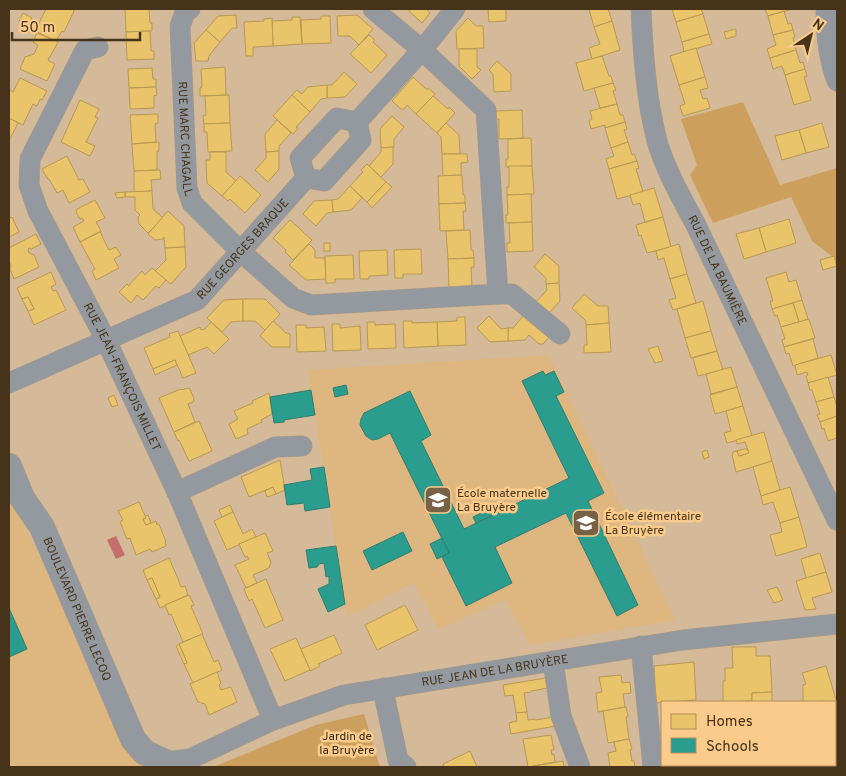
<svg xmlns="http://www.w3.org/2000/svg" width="846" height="776" viewBox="0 0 846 776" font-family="Overpass,sans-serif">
<rect width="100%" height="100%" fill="#d4ba98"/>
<g fill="#deb680">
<polygon points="549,355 675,620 530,645 505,599 438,630 414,583 347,617 308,370"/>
<polygon points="9,494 142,767 9,767"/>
</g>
<g fill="#cca05c">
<polygon points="743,102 780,185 837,168 837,260 812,241 791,197 713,223 690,175 697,165 681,119"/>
<polygon points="364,714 380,767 213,767 316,725"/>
</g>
<polygon fill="#c46e6f" points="116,536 125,555 116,559 107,540"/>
<g fill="#e9c46a" stroke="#b89852">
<polygon points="46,9 72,9 74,11 64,32 62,31 56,41 35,31"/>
<polygon points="125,9 149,9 150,23 152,23 152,31 126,32"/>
<polygon points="409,9 426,9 430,13 422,23 409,11"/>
<polygon points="480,9 506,9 506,21 489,22 488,9"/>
<polygon points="589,9 608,9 612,21 594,27"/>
<polygon points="672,9 701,9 703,14 676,22"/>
<polygon points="765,9 793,9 768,16"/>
<polygon points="784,11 788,24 791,23 793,30 773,35 768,16"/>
<polygon points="23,13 32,18 28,25 19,21"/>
<polygon points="703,14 709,34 682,42 676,22"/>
<polygon points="236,15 237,28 232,28 220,42 206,30 218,16"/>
<polygon points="357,15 373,29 359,45 350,36 338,36 337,16"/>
<polygon points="321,16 330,16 331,43 302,44 301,20 321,19"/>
<polygon points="292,17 300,17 302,44 273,46 272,21 292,20"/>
<polygon points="272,18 273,46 253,47 253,56 246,56 244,22 264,21 264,19"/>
<polygon points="468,18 476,26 483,26 484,48 457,49 456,31"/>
<polygon points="612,21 620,50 592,59 589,48 600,44 594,27"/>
<polygon points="736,29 736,36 726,39 724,32"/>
<polygon points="206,30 220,42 209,56 208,61 196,61 194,43"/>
<polygon points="793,30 795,37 793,38 796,50 770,58 767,49 776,45 773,35"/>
<polygon points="150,31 151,51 154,51 154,59 127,60 126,32"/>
<polygon points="37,33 58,42 50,57 48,58 49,61 55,64 47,81 20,69 25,57 34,54 38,45 33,42"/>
<polygon points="709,34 712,44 684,52 682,42"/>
<polygon points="369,35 375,40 373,42 387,55 371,73 350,54"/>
<polygon points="696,48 705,77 679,85 670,56"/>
<polygon points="459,49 477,49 477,67 481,70 472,79 459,66"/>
<polygon points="796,50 800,63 803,62 805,69 785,75 782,66 773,69 770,58"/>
<polygon points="602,56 609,76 611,76 613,83 584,91 576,63"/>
<polygon points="497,61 511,74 511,91 494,92 493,74 489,70"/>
<polygon points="225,67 226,95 200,96 200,88 202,87 201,69"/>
<polygon points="152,68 153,79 156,79 156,87 129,88 128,69"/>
<polygon points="805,69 807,76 804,77 811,100 794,105 785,75"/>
<polygon points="344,72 357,84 345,97 327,98 327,85 332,85"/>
<polygon points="413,77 427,90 428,88 435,94 416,114 407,105 404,109 401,109 392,101"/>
<polygon points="705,77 708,88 700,90 703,99 707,98 710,108 683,116 680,106 685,104 679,85"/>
<polygon points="20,78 47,91 42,100 40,99 37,106 33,104 23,125 9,118 9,89 13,92"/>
<polygon points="613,83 616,90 613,91 617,104 600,108 594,88"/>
<polygon points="327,85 327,98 321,99 310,112 292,95 297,90 302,94 308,87"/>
<polygon points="156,87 157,95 154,96 154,108 130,109 129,88"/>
<polygon points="229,95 230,123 204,124 203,116 206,115 205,96"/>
<polygon points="292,95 310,112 296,127 298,128 293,134 273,116"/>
<polygon points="433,96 448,109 449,107 455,113 437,133 416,114"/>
<polygon points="80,100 99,109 95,117 98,118 86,142 95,146 90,156 61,142"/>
<polygon points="617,104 620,115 623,115 625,122 605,128 605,125 591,129 589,121 592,119 590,111"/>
<polygon points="522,110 523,138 499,139 499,119 495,119 495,111"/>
<polygon points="158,114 158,123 155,124 156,142 132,144 130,115"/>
<polygon points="392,116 404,127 394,139 394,147 381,148 380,129"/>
<polygon points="9,118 18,123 9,141"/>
<polygon points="277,120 291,133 279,146 279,151 266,152 265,134"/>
<polygon points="625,122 627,129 624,130 628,142 611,148 605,128"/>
<polygon points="230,123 232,151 208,152 207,132 204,132 204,124"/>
<polygon points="446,123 459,135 460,154 442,154 441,137 437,133"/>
<polygon points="822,123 829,147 806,153 799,130"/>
<polygon points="799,130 806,153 782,160 775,136"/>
<polygon points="531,138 532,166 506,167 506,159 508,159 508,139"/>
<polygon points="159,142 159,151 157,151 157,170 134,171 132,144"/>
<polygon points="628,142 632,155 634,154 637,161 609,169 606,159 614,156 611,148"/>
<polygon points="393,147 393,164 381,177 369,166 381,152 381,148"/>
<polygon points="279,151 279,169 268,182 255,170 266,158 266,152"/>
<polygon points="210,152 226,152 226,172 236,181 222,196 207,183 206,160 210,160"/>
<polygon points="442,154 467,154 468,162 461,163 461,175 443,176"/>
<polygon points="67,156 79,180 83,179 90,192 69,203 63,190 57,193 49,179 48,179 42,169"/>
<polygon points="637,161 639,168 636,169 643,192 617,199 609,169"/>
<polygon points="367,164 386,182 367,202 350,186 363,172 361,170"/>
<polygon points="509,166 532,166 534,194 507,195 507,187 509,187"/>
<polygon points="160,170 161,179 151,180 152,191 134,192 134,171"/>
<polygon points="462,175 463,195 465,195 465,203 439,204 438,176"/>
<polygon points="240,176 261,195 245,213 230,199 228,201 222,196"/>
<polygon points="386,182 392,187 372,208 367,202"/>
<polygon points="350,186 362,198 351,210 333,212 332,200 338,199"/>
<polygon points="654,188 663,217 645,222 640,203 633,205 630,195"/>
<polygon points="152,191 153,209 163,218 148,233 139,224 138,217 140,215 135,210 135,197 125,197 125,192"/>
<polygon points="125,192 125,197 117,198 115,193"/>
<polygon points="531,194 532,222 506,223 506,215 508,215 507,195"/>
<polygon points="95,200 105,218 96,222 101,231 80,242 73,227 84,221 82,218 80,219 76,212 77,209"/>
<polygon points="332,200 333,212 327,213 316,226 303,214 314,201"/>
<polygon points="465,203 466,211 463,211 464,230 440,231 439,204"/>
<polygon points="168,211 184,226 185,247 165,248 164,237 163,239 155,240 148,234"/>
<polygon points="12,217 19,232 9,237 9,218"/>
<polygon points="663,217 671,247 647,253 641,235 639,236 636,225"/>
<polygon points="789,219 796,243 766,252 759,228"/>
<polygon points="290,220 312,240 293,260 285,252 286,250 273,238"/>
<polygon points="532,222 533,251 507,252 507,243 510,243 509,223"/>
<polygon points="759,228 766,252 744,259 736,234"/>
<polygon points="470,230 471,250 473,250 474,258 448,259 446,231"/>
<polygon points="100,232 109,250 116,247 121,255 114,259 119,268 96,280 92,271 95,269 80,242"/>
<polygon points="36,234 41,244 31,249 29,248 28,250 29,253 34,255 39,267 14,279 10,269 11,266 9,261 9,248"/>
<rect x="324" y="243" width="6" height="8"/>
<polygon points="309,244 315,250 315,258 325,258 326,279 306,280 289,265"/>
<polygon points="679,244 687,274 670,279 664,258 658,260 656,251"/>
<polygon points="185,247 186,267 171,284 155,271 166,260 165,248"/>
<polygon points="421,249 422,274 403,274 403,278 395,278 394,250"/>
<polygon points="387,250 388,275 369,276 369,279 360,279 359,251"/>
<polygon points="545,254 559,266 559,283 546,284 546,278 534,267"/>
<polygon points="353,255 354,279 335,279 335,283 326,283 325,256"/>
<polygon points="834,256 837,266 823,270 820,260"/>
<polygon points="474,258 474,267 471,267 472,287 449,288 448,259"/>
<polygon points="152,268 166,280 159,288 156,286 143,300 137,295 131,303 119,292 127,284 129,286 130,284 142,271 145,275"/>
<polygon points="51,272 56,284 51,287 53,291 56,290 66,310 34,325 28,311 34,309 28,297 22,299 17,288"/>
<polygon points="786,272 789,282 796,280 802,300 772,309 770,301 773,301 766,278"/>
<polygon points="687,274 696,303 673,310 669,300 676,298 670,279"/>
<polygon points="559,283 560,301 548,314 535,303 547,290 546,284"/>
<polygon points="584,294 598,306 608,306 609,323 586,325 586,321 572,308"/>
<polygon points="28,297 34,309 28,311 22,299"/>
<polygon points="243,299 243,321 231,322 222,332 207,318 224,300"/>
<polygon points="243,299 265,299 280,314 265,330 255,321 243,321"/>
<polygon points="802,300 808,319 799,322 793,303"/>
<polygon points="703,301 711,331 685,338 677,309"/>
<polygon points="793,303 799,322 781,327 777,315 775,316 772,309"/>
<polygon points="525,314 549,337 543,344 539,344 529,335 525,340 508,341 508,328 513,328"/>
<polygon points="489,316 501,329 508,328 508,341 490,342 477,328"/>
<polygon points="457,317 465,317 466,345 438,346 437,322 457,321"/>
<polygon points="809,319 815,338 784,347 782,340 785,339 781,327"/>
<polygon points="273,321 286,333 290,334 290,347 272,347 260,336"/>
<polygon points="403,321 412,321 412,323 437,322 438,346 404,348"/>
<polygon points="211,322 229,339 214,354 207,347 188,355 180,336 200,327 201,330 205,329"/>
<polygon points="367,322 375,322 375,325 395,324 396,348 368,349"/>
<polygon points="609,323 611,352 584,353 584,345 587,345 586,325"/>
<polygon points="332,324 340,324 340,328 360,326 361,350 333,351"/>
<polygon points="296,325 306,325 306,328 324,327 326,351 297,352"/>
<polygon points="178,331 196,373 183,378 175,360 153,369 144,348 170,337 169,334"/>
<polygon points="711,331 717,351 691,358 685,338"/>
<polygon points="813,339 818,358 793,366 789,353 786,354 784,347"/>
<polygon points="658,346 663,361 655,363 648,349"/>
<polygon points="717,351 723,370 698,376 693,358"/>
<polygon points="831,355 837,375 808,383 806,376 808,375 807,372 797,375 795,365"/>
<polygon points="175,360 177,365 155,375 153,369"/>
<polygon points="731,367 737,387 711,394 706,374"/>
<polygon points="828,377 834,397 816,402 812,390 810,390 808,383"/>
<polygon points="737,387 743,406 715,414 710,395"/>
<polygon points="187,388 190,389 194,399 193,402 188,404 195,422 174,432 159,398 181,389 182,390"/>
<polygon points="269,393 272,414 261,420 262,422 247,429 248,434 236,439 229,424 238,419 234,411 253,403 252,401"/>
<polygon points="114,395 118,405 112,407 108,398"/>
<polygon points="834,397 837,407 837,416 820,422 817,415 820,414 816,402"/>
<polygon points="743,406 752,436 727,443 724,433 731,431 726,411"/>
<polygon points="837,416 837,438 828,441 824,428 822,429 820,422"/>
<polygon points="199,421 212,451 189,461 179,440 178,441 174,432"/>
<polygon points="764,432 772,461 736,472 732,455 733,452 737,451 739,456 749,453 745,442 737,444 736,440"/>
<polygon points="744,449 747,449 749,453 739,456 737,451"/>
<polygon points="707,450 709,457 704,459 702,452"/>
<polygon points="280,460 285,490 276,494 273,487 249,497 241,477"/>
<polygon points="772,461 780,490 761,496 753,467"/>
<polygon points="273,487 276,494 267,497 265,491"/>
<polygon points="790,487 799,517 780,523 773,502 763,505 761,496"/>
<polygon points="139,502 146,518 143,519 146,525 156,521 157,525 159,524 166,542 165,542 166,546 152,552 150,549 136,555 130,538 127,539 120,522 123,520 118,511"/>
<polygon points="230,505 233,512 222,517 219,510"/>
<polygon points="233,512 243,534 252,529 256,537 227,550 214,521"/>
<polygon points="148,515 151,523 146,525 143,519 146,518 145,516"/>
<polygon points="799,517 807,547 776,556 770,535 782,532 780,523"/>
<polygon points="265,533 273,551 267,553 271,562 269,568 253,575 257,583 246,588 235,565 249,559 247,556 245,557 239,544"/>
<polygon points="820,553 826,572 806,578 801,559"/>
<polygon points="169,558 179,581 179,582 181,587 185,586 188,595 160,608 156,599 160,597 152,578 147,580 143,570"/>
<polygon points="826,572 832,592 812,598 816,609 805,610 796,581"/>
<polygon points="152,578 160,597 156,599 147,580"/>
<polygon points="266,579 283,620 265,628 252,599 249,601 244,589"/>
<polygon points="777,587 783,600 774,603 767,590"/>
<polygon points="189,595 194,605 191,606 203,634 183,642 171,614 169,615 165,605"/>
<polygon points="405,605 418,630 377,650 365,625"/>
<polygon points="202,634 214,662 218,660 222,670 193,683 184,664 187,663 179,644"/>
<polygon points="334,635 342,653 318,664 320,666 310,671 301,649"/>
<polygon points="296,638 310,670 285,681 270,649"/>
<polygon points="179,644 187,663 184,664 176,646"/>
<polygon points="732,647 756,647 756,656 770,656 772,692 752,693 752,701 723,702 723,681 725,681 725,668 733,668"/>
<polygon points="694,662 696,700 656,703 654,666"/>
<polygon points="826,666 837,703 825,702 824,701 819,702 803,702 803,685 806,684 802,673"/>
<polygon points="217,672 221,683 219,685 221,690 231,687 237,702 209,715 205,704 198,702 190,684"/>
<polygon points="621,675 622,683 630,682 631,693 623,694 625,707 598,712 596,693 602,692 599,677"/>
<polygon points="546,678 548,688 531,691 531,692 524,693 527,712 516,713 513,695 505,696 503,685"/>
<polygon points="772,692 772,702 733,702 752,701 752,693"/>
<polygon points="626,707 628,716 626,717 629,739 608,743 603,711"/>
<polygon points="527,712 528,720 535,719 535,720 554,717 556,726 511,734 509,723 517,721 516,713"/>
<polygon points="551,735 554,750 551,750 552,755 554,754 555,762 528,767 523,739"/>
<polygon points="629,739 632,749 630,750 632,761 634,761 635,767 610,767 608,753 616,751 614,742"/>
<polygon points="470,751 477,767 444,767 443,764"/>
<polygon points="563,761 564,767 528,767"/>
<rect x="752" y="765" width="20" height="2"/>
</g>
<g fill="#2a9d8f" stroke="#327d6c">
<polygon points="543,371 545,375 554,371 564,392 556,396 604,493 588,501 638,605 617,616 566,513 495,547 512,583 466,606 442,557 449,553 390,433 378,439 372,440 366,436 360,425 361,419 364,413 410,391 431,435 421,441 464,529 569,478 522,381"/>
<polygon points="346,385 348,394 335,397 333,388"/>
<polygon points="311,390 315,415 284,420 284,422 274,423 270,397"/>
<polygon points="324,467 330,507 305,511 304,503 287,505 284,485 312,480 310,469"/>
<polygon points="490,509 493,515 476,523 473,517"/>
<polygon points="403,532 412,551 372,570 363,551"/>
<polygon points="442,538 449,553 437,559 430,544"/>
<polygon points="336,546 345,604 328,612 318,589 329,584 329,576 326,577 324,563 319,564 317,567 309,568 306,550"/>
<polygon points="9,608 27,649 9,657"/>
</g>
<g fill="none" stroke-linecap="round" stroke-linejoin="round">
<g stroke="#b09c81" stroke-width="21">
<g id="minor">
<path id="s1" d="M190 9 186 10 180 26 187 188 192 203 240 251 293 298 311 305 498 294 486 110 422 50 373 9"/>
<path id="s2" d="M641 9C643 53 646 98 657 141 665 169 682 199 696 225L837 520"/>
<path d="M826 9C826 34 828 58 837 81"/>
<path id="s3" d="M98 47 85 50 30 159 29 185 38 211 106 340 177 492 273 720"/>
<polyline points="357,122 422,50 455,9"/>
<polyline points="306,178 300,158 337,118 357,122"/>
<polyline points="306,178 324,181 361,140 357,122"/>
<polyline points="498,294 512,294 560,334"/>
<path id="s4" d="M9 383 197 300 306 178"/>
<polyline points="177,492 275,447 302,446"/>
<polyline points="641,646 653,767"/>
<polyline points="553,661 561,716 580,767"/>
<polyline points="384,688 385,699 398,760 406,767"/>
<path id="s5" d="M165 762 190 759 273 720 344 695 683 640 837 624"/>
</g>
</g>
<g stroke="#b09c81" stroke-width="26">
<g id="tertiary">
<path id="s6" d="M9 466 22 498 42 527 133 739 144 752 165 762 168 767"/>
</g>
</g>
<use href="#minor" stroke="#94999f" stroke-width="20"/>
<use href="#tertiary" stroke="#94999f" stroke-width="25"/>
</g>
<defs>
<g id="school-square" transform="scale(1.4375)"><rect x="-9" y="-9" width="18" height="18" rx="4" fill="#786245" stroke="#facb8b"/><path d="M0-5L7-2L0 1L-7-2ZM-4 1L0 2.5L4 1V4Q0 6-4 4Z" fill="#fff"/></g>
</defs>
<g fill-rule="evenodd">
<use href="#school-square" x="438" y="500"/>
<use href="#school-square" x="586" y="523"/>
</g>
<g text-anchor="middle" stroke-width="5" stroke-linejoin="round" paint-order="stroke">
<g font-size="12" fill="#463319" stroke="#facb8b">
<text dy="4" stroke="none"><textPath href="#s1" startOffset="134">RUE MARC CHAGALL</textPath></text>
<text dy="4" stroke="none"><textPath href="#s4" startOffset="274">RUE GEORGES BRAQUE</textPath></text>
<text dy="4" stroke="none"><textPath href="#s2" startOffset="276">RUE DE LA BAUMIÈRE</textPath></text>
<text dy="4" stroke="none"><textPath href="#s3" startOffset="375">RUE JEAN-FRANÇOIS MILLET</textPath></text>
<text dy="4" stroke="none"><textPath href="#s6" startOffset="159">BOULEVARD PIERRE LECOQ</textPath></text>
<text dy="4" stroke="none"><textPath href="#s5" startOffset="345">RUE JEAN DE LA BRUYÈRE</textPath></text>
</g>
<g font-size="12" fill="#463319" stroke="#facb8b" text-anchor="start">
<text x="457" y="497">École maternelle<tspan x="457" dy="14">La Bruyère</tspan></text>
<text x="605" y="520">École élémentaire<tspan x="605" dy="14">La Bruyère</tspan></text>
</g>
<g font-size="12" fill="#392c1a" stroke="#facb8b">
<text x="347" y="740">Jardin de<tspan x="347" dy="14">la Bruyère</tspan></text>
</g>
</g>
<rect width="846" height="776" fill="none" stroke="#463319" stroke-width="20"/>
<rect x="661" y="701" width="175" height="65" fill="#facb8b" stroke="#b28e5d"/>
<rect x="671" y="714" width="25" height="15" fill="#e9c46a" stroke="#b28e5d"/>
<text x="706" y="726" font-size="15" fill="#463319">Homes</text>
<rect x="671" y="738" width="25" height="15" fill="#2a9d8f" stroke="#b28e5d"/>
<text x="706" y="751" font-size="15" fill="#463319">Schools</text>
<g transform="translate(811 35) rotate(35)" stroke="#facb8b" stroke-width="4" paint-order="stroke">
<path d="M0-4L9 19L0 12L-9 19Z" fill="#463319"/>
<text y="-8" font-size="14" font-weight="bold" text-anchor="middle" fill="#463319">N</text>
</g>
<path d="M12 32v8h128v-8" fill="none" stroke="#463319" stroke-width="2.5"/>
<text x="20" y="32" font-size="15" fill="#463319" stroke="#facb8b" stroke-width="4" paint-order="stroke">50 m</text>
</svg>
